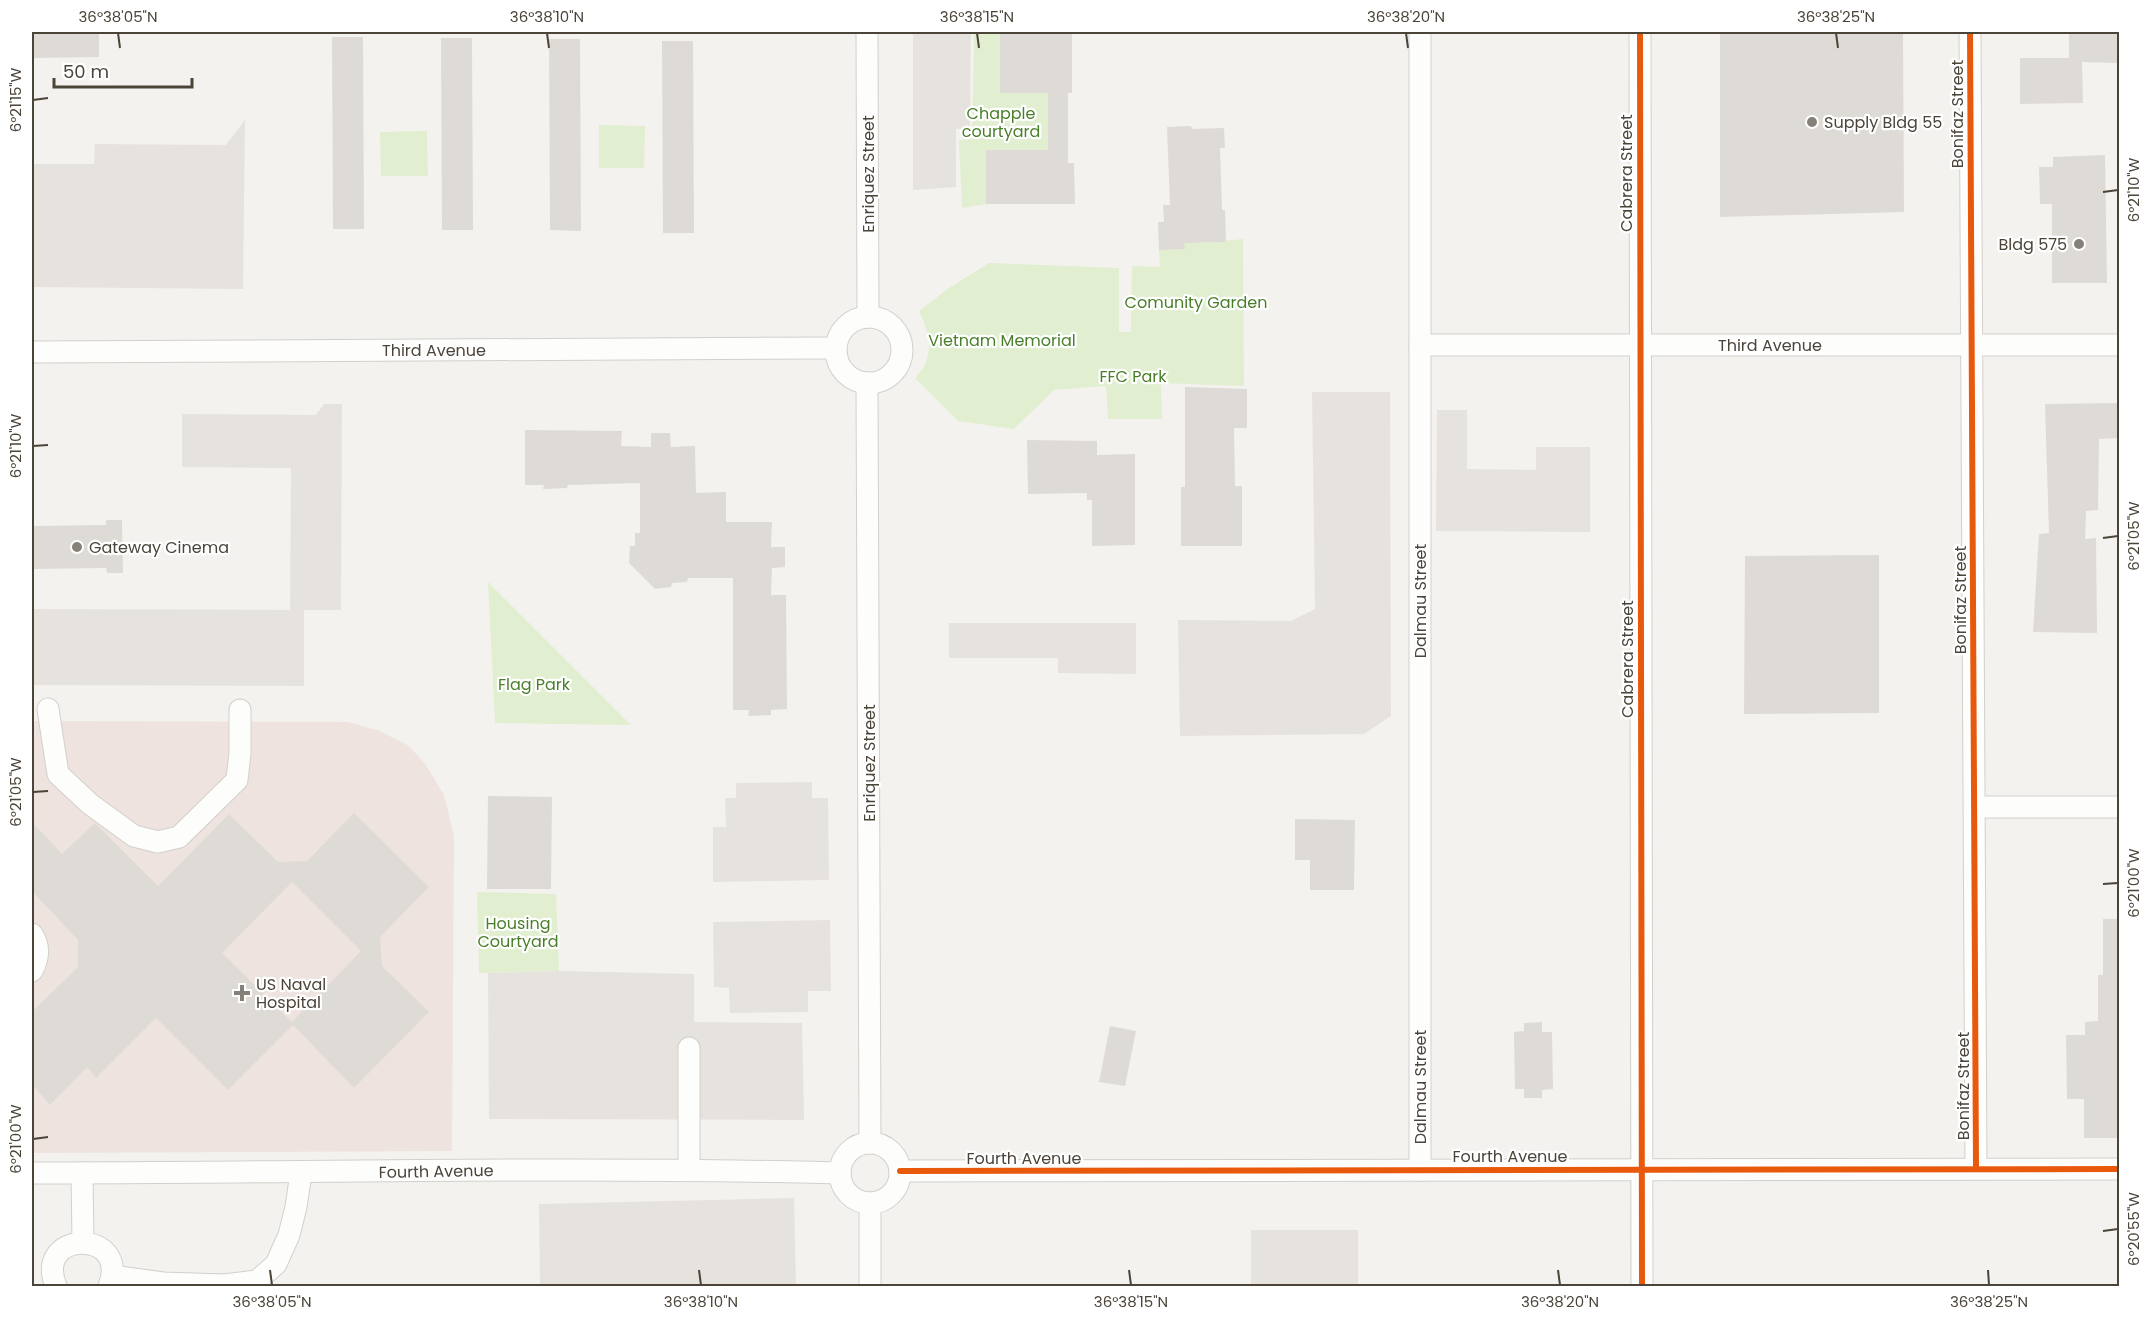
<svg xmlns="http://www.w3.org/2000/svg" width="2151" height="1318" viewBox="0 0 2151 1318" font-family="Poppins,sans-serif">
<rect width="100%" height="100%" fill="#f4f2ee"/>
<polygon fill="#eee3df" points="32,721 348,722 380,731 409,746 426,765 444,795 454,836 452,1151 32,1153"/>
<g fill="#e1eecf">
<polygon points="974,32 1000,32 1000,93 1048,93 1048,150 986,150 986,204 962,208 959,140 972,139"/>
<polygon points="599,125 645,126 644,168 599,168"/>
<polygon points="427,131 428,176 381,176 380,132"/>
<path d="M1184 234 1203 243 1243 239 1244 386 1161 383 1162 419H1108L1106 386 1054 390 1014 429 958 421 915 378C935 358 931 334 919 311L949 288 989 263 1119 268V332H1131L1132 266 1160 267 1159 250 1184 249Z"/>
<polygon points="488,582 631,725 495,723"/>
<polygon points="477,892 556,894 559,971 479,973"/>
</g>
<g fill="#e6e3df">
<polygon points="913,32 971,32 970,128 956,129 956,187 913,190"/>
<polygon points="245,120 243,289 32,287 32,164 94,164 95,144 226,145"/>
<polygon points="1312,392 1390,392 1391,716 1364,734 1180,736 1178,620 1291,621 1315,609"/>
<polygon points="324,404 342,404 341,610 304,610 304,686 32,685 32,609 290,610 291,468 182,467 182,414 316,415"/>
<polygon points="1437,410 1467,410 1467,469 1536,470 1536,447 1590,447 1590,532 1436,531"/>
<polygon points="949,623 1136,623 1136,674 1058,673 1058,658 949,658"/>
<polygon points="812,782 812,798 828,798 829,880 713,882 713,827 726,827 725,798 736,798 736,783"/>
<polygon points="830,920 831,991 808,991 808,1012 730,1013 729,988 714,987 713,922"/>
<polygon points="559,971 694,974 694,1022 802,1023 804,1120 489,1119 488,973"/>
<polygon points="794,1198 796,1286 540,1286 539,1204"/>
<rect x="1251" y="1230" width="107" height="56"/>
</g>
<g fill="#dedbd6" fill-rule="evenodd">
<polygon points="32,32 99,32 99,57 32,58"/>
<polygon points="1000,32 1072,32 1072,93 1068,93 1068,163 1074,163 1075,204 986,204 986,150 1048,150 1048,93 1000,93"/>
<polygon points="1720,32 1903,32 1904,212 1720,217"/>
<polygon points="2069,32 2120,32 2120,63 2082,62 2083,103 2020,104 2020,58 2069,58"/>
<polygon points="332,37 363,37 364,229 333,229"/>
<polygon points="441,38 472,38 473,230 442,230"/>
<polygon points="549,39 580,39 581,231 550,230"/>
<polygon points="662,41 693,41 694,233 663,233"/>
<polygon points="1191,126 1192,129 1224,128 1225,148 1220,148 1222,210 1225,210 1226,242 1184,243 1185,249 1159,250 1158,222 1164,222 1163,205 1170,205 1167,127"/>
<polygon points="2105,155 2107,283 2052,283 2052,204 2040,204 2039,167 2053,167 2053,157"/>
<polygon points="1185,387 1247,389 1247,428 1234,428 1235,486 1242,486 1242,546 1181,546 1181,487 1185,487"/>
<polygon points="2117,403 2119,438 2099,439 2098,510 2086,511 2085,539 2096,538 2097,633 2033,632 2039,534 2049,533 2045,404"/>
<polygon points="525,430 622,431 621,446 651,447 651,433 670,433 671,447 695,446 696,493 726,492 726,522 772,522 771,547 785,547 785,567 772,568 771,595 786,595 787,709 771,710 771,715 748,716 749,710 733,710 733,578 688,578 687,582 672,583 671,587 655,589 629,563 630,546 635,546 635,533 640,533 640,483 568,485 567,488 543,489 544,485 525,485"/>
<polygon points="1027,440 1097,441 1097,455 1135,454 1135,545 1092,546 1092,500 1087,500 1087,493 1028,494"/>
<polygon points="106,520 122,520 123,573 107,573 106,568 32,569 32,526 106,525"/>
<polygon points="1879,555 1879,713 1744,714 1745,556"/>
<polygon points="488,796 552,797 551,889 487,889"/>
<path d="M354 813 429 887 380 937 382 966 429 1012 354 1088 293 1025 228 1090 156 1018 96 1078 87 1067 50 1105 32 1084V1012L78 967V940L32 891V822L62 854 95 823 158 886 229 814 278 862 307 861ZM292 882 361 951 292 1022 222 953Z"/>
<polygon points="1295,819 1355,820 1354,890 1310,890 1310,860 1295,860"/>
<polygon points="2103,919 2120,919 2120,1138 2084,1138 2084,1099 2067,1099 2066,1035 2085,1035 2085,1022 2098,1021 2098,975 2103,975"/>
<polygon points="1542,1022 1542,1032 1552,1032 1553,1089 1542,1090 1542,1098 1524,1098 1524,1089 1515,1089 1514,1032 1524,1031 1524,1023"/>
<polygon points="1110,1026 1136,1031 1125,1086 1099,1082"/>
</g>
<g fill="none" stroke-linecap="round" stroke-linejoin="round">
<g stroke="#d2d0cb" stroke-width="23">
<g id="minor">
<polyline points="867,32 868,317"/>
<polyline points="1420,32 1420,1170"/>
<polyline points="1640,32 1642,1286"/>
<polyline points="1970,32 1976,1168"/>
<circle cx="869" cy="350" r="33"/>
<polyline points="1420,345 2120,345"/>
<polyline points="32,352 836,348"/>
<polyline points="867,383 870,1143"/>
<polyline points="48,709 58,774 90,804 134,836 158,842 179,837 237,780 240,753 240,710"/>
<polyline points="1975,807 2120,807"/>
<path d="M32 934C40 946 39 958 32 971"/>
<circle cx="870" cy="1173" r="30"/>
<polyline points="689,1169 689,1048"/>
<polyline points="900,1171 2120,1169"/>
<path d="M32 1173C301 1173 571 1166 840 1173"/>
<polyline points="82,1173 83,1242"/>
<polyline points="870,1203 870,1286"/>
<polyline points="112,1276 163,1283 224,1285 257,1281 276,1264 289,1235 296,1207 301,1173"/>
<path d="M56 1286C33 1229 131 1229 109 1286"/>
</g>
</g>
<use href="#minor" stroke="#fdfdfc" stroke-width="21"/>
<g stroke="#fff" stroke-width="10">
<g id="cycleway">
<polyline points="1640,32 1642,1286"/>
<polyline points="1970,32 1976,1168"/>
<polyline points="900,1171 2120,1169"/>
</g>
</g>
<use href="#cycleway" stroke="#e8590c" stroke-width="6"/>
</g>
<path fill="none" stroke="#4b4439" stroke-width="2" d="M118 33 120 48M547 33 549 48M977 33 979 48M1406 33 1408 48M1836 33 1838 48M33 100 48 98M2103 192 2118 190M33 446 48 445M2103 538 2118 536M33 792 48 791M2103 884 2118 883M33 1139 48 1137M2103 1231 2118 1229M270 1270 272 1285M699 1270 701 1285M1129 1270 1131 1285M1558 1270 1560 1285M1988 1270 1989 1285"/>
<g fill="#868178" stroke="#fff" stroke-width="2">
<circle cx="1812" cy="122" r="6"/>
<circle cx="2079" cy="244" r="6"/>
<circle cx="77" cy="547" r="6"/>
<path d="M239 984h6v6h6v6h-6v6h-6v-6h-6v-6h6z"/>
</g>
<g text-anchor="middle" stroke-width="4.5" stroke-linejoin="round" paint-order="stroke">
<g font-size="16" fill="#4a7f2a" stroke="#fff">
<text x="1001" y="119">Chapple<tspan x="1001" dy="18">courtyard</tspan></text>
<text x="1196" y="308">Comunity Garden</text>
<text x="1002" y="346">Vietnam Memorial</text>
<text x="1133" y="382">FFC Park</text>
<text x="534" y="690">Flag Park</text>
<text x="518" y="929">Housing<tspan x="518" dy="18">Courtyard</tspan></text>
</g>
<g font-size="16" fill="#4b4439" stroke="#fff">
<text transform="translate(1957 114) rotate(-90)" y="6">Bonifaz Street</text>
<text transform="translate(1626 173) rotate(-90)" y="6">Cabrera Street</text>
<text transform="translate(868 174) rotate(-90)" y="6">Enriquez Street</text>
<text x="1770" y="351">Third Avenue</text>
<text x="434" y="356">Third Avenue</text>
<text transform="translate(1960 600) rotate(-90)" y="6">Bonifaz Street</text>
<text transform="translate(1420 601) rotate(-90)" y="6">Dalmau Street</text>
<text transform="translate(1627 659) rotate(-90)" y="6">Cabrera Street</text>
<text transform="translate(869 763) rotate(-90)" y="6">Enriquez Street</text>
<text transform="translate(1963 1086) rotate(-90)" y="6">Bonifaz Street</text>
<text transform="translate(1420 1087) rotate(-90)" y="6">Dalmau Street</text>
<text x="1510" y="1162">Fourth Avenue</text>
<text x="1024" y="1164">Fourth Avenue</text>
<text transform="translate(436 1171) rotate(-1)" y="6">Fourth Avenue</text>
</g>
<g font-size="16" fill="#4b4439" stroke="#fff" text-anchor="start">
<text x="1824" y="128">Supply Bldg 55</text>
<text x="2067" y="250" text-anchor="end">Bldg 575</text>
<text x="89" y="553">Gateway Cinema</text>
<text x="256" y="990">US Naval<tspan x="256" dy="18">Hospital</tspan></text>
</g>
</g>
<rect width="2151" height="1318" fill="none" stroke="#ffffff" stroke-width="66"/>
<path d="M54 78v9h138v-9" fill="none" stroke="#4b4439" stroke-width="3"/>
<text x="63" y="78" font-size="18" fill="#4b4439" stroke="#ffffff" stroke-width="4.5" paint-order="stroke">50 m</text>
<rect x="33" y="33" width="2085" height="1252" fill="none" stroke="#4b4439" stroke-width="2"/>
<g font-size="15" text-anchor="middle" fill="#4b4439">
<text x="118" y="22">36°38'05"N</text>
<text x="547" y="22">36°38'10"N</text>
<text x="977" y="22">36°38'15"N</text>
<text x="1406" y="22">36°38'20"N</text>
<text x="1836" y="22">36°38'25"N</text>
<text transform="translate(16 100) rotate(-90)" y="5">6°21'15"W</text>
<text transform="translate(2134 190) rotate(-90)" y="5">6°21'10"W</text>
<text transform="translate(16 446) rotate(-90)" y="5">6°21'10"W</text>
<text transform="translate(2134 536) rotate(-90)" y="5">6°21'05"W</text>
<text transform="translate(16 792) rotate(-90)" y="5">6°21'05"W</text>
<text transform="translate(2134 883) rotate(-90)" y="5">6°21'00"W</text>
<text transform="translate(16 1139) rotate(-90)" y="5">6°21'00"W</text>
<text transform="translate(2134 1229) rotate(-90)" y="5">6°20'55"W</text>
<text x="272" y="1307">36°38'05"N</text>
<text x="701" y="1307">36°38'10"N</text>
<text x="1131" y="1307">36°38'15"N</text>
<text x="1560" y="1307">36°38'20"N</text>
<text x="1989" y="1307">36°38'25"N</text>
</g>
</svg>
